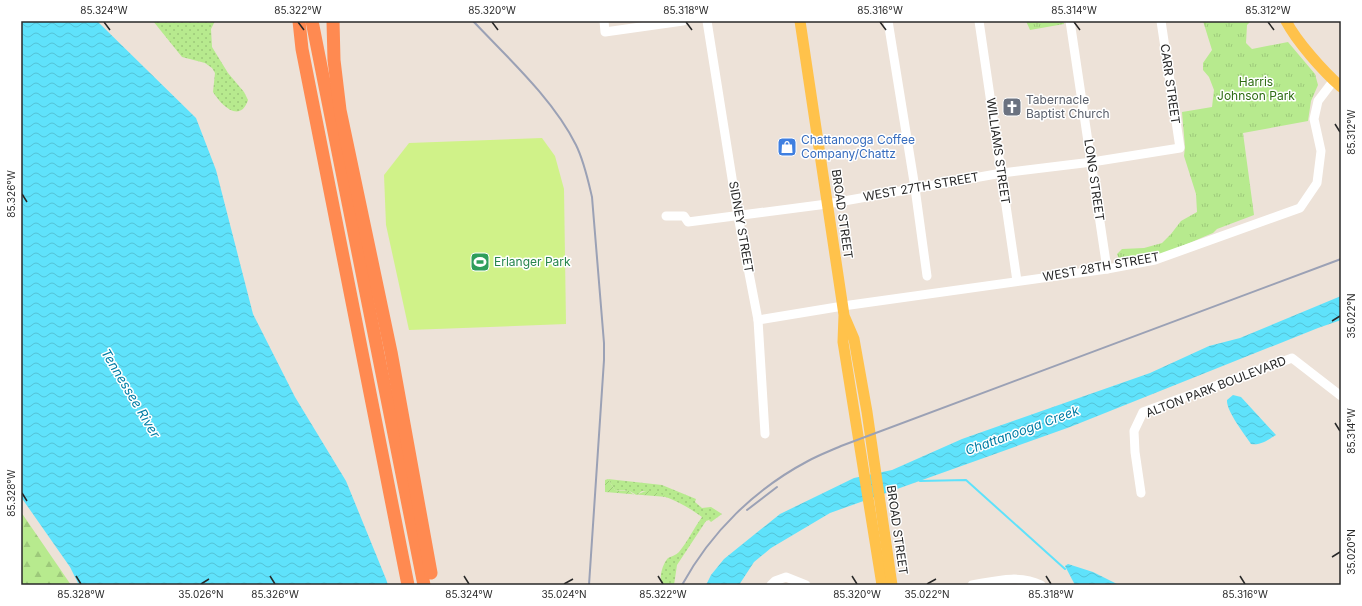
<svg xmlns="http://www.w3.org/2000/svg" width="1362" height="606" viewBox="0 0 1362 606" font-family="Inter,sans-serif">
<defs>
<pattern id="grass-dots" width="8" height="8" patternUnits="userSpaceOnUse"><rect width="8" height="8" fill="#b7ea8e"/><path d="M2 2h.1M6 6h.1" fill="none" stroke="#9dc97a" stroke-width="1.8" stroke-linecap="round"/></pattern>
<pattern id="forest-firs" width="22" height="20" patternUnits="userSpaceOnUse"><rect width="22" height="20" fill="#b7ea8e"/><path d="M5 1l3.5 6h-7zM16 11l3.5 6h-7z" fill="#9dc97a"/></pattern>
<pattern id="park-tufts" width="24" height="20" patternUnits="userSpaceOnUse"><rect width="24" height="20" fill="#b7ea8e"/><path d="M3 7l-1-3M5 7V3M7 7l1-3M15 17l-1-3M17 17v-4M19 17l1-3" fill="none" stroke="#9dc97a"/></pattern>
<pattern id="garden-furrows" width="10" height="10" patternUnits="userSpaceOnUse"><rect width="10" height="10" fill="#b7ea8e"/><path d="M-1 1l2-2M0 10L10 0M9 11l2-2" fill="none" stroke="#9dc97a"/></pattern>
<pattern id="water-waves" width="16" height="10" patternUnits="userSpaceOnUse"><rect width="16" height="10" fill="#5fe2fb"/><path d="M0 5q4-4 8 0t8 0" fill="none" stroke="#53c2d7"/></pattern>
</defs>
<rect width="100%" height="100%" fill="#ede2d8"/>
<g fill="url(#grass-dots)">
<path d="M153 21H215L211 29 212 47 228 73 244 92 248 100C240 124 221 105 213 92L215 73 212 68 205 63 182 57Z"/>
<path d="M608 479 662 485 696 499 695 502 702 508 711 507 722 514 711 522 709 520 706 521 677 565 674 585H662C659 577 662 565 668 558 672 556 676 555 679 552 688 541 694 528 702 517 681 502 668 496 642 491L637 495C634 494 631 491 628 491 624 490 619 491 615 490Z"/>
</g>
<polygon fill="url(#forest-firs)" points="21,512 71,585 21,585"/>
<g fill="url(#park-tufts)">
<polygon points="1026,21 1063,21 1064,24 1030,30"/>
<path d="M1203 21H1251L1247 25 1246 43 1252 49 1288 42 1315 74 1318 85 1311 101 1308 121 1243 133 1254 215 1217 229 1213 233C1186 244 1150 263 1119 259L1117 254 1122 249 1144 248 1162 243 1171 234 1181 221 1197 212 1196 194 1184 156 1185 147 1182 112 1212 107 1214 90 1209 77 1203 70V63L1212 50Z"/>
</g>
<path fill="url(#garden-furrows)" d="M608 479 615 490 620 491H629L633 494 637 495C648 488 657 492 667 497L605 492V480Z"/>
<polygon fill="#d0f289" points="542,138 555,156 564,189 566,324 409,330 386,225 384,175 409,143"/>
<g fill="url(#water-waves)">
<polygon points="21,21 97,21 196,118 216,170 253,314 295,397 346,481 386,579 388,585 79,585 70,567 21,497"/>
<polygon points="1341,296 1341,320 1318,328 1070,427 830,513 771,548 754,562 739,585 706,585 711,575 724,559 780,514 854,478 892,470 962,439 1150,373 1209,346 1240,338"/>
<path d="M1233 395 1241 397 1276 435C1269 439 1260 446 1251 444 1245 435 1226 411 1227 400Z"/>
<polygon points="1068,564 1093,572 1119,585 1075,585 1065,566"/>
</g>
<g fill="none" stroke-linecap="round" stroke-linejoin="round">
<polyline stroke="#5fe2fb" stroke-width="2" points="918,479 920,481 966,480 1065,569"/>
<g stroke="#fff" stroke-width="9">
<polyline points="604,21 605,32 683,21"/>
<polyline points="707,21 738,216 758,320 765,434"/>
<polyline points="888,21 915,188 927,276"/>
<polyline points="979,21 1017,281"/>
<polyline points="1070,21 1107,269"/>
<polyline points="666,216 684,216 688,222 827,204 1002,173 1092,162 1180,148 1161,21"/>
<polyline points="758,320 843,306 1107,269 1155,260 1300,208 1317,183 1321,151 1314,119 1318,101 1334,80"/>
<polyline points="1141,493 1135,452 1134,431 1143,412 1292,358 1341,396"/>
<polyline points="771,585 775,581 786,577 806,585"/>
<path d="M972 585C995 581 1019 574 1041 585"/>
</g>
<g stroke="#ffc24b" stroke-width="11">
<polyline points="800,21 844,315 843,342 882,585"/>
<path d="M1286 21C1297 42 1323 71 1341 87"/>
<polyline points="845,318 854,339 867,412 892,585"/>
</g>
<g stroke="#ff8a51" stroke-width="13">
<polyline points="299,21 302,49 408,585"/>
<polyline points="312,21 424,585"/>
<polyline points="333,21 334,60 340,110 391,352 431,573"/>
</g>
<g stroke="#9ba1b5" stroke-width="2">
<path d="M473 21C508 58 553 99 576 145 584 161 588 180 592 197L604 343V360L589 585"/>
<polyline points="747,510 777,487"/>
<path d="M682 585C711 532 755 489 808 461 819 455 830 451 841 446L1341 259"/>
</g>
</g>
<path fill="none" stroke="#282828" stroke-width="1.5" d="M104 22 110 30M298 22 304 30M492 22 498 30M686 22 692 30M880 22 886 30M1074 22 1080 30M1268 22 1274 30M1335 124 1340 132M22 194 27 202M1332 321 1340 316M1335 423 1340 431M22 493 27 501M1332 557 1340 552M76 576 81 584M270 576 275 584M464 576 469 584M658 576 663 584M852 576 857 584M1046 576 1051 584M1240 576 1245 584M201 584 209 579M564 584 573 579M927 584 936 579"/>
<defs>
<g id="church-square" transform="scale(1)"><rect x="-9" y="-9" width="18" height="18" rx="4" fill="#6b7280" stroke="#fff"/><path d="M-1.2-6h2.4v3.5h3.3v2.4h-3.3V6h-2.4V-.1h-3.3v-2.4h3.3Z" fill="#fff"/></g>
<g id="shop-square" transform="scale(1)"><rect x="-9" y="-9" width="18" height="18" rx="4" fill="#3f7fe0" stroke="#fff"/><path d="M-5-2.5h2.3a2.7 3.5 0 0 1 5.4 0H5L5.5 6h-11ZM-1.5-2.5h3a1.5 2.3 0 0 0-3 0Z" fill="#fff"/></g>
<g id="stadium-square" transform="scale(1)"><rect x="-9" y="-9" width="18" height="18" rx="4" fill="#2e9e5b" stroke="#fff"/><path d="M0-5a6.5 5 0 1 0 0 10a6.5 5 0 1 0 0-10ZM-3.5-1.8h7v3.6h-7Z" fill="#fff"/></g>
</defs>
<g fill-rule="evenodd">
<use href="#church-square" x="1012" y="107"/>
<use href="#shop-square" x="787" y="147"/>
<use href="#stadium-square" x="480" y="262"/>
</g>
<g text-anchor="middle" stroke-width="3" stroke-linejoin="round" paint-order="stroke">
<g font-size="12" fill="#2e6c12" stroke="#fff">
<text x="1256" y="86">Harris<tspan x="1256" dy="14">Johnson Park</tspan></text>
</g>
<g font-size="12" fill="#282828" stroke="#fff">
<text transform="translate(1170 84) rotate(82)" y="4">CARR STREET</text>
<text transform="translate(998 151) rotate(82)" y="4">WILLIAMS STREET</text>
<text transform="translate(1094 180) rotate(82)" y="4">LONG STREET</text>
<text transform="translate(921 187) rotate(-10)" y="4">WEST 27TH STREET</text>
<text transform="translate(842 214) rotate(82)" y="4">BROAD STREET</text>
<text transform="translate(741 227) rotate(80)" y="4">SIDNEY STREET</text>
<text transform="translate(1101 267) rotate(-10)" y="4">WEST 28TH STREET</text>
<text transform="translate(1216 387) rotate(-21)" y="4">ALTON PARK BOULEVARD</text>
<text transform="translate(897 530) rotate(82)" y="4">BROAD STREET</text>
</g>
<g font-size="12" fill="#5b616d" stroke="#fff" text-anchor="start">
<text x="1026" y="104">Tabernacle<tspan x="1026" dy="14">Baptist Church</tspan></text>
</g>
<g font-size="12" fill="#366cbe" stroke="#fff" text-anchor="start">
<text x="801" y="144">Chattanooga Coffee<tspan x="801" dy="14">Company/Chattz</tspan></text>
</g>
<g font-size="12" fill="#27864d" stroke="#fff" text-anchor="start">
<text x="494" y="266">Erlanger Park</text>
</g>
<g font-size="13" font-style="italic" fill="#007da5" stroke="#fff">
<text transform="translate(131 393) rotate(59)" y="5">Tennessee River</text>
<text transform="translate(1022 430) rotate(-20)" y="5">Chattanooga Creek</text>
</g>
</g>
<rect width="1362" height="606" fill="none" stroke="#ffffff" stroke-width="44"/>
<rect x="22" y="22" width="1318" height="562" fill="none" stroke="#282828" stroke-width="1.5"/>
<g font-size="10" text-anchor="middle" fill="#282828">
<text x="104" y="14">85.324°W</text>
<text x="298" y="14">85.322°W</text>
<text x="492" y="14">85.320°W</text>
<text x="686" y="14">85.318°W</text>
<text x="880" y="14">85.316°W</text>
<text x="1074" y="14">85.314°W</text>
<text x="1268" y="14">85.312°W</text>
<text transform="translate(1351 132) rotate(-90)" y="4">85.312°W</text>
<text transform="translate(11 194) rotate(-90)" y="4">85.326°W</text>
<text transform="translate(1351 316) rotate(-90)" y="4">35.022°N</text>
<text transform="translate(1351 431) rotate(-90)" y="4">85.314°W</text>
<text transform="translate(11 493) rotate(-90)" y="4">85.328°W</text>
<text transform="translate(1351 552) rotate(-90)" y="4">35.020°N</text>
<text x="81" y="598">85.328°W</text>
<text x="201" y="598">35.026°N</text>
<text x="275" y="598">85.326°W</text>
<text x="469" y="598">85.324°W</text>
<text x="564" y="598">35.024°N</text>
<text x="663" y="598">85.322°W</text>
<text x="857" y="598">85.320°W</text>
<text x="927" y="598">35.022°N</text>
<text x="1051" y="598">85.318°W</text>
<text x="1245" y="598">85.316°W</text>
</g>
</svg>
